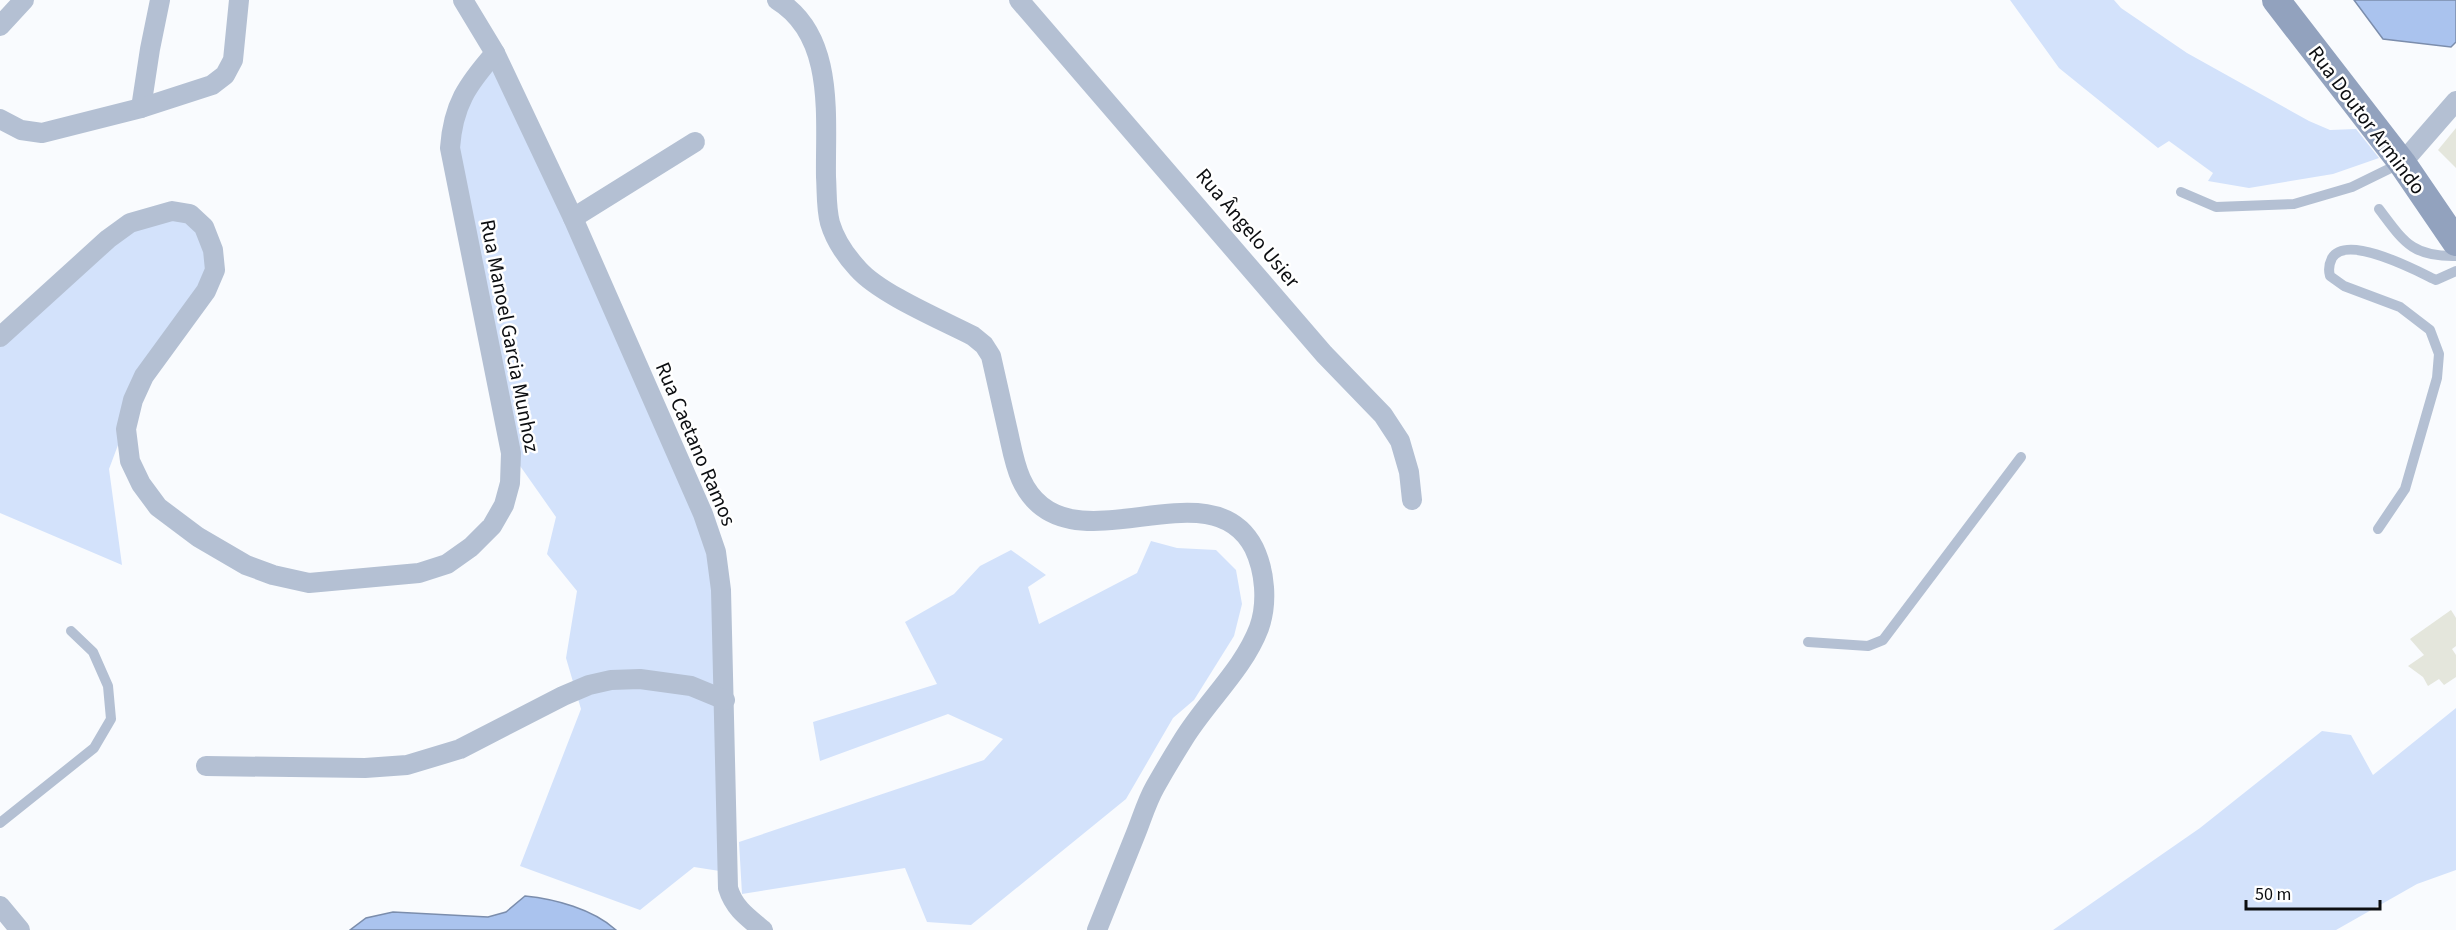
<svg xmlns="http://www.w3.org/2000/svg" width="2456" height="930" viewBox="0 0 2456 930" font-family="'Source Sans 3',sans-serif">
<rect width="100%" height="100%" fill="#f9fbfe"/>
<g fill="#d3e2fb">
<polygon points="2010,0 2114,0 2121,8 2187,53 2309,121 2330,130 2356,129 2379,158 2333,174 2249,188 2208,181 2213,173 2169,141 2158,148 2059,68"/>
<polygon points="495,53 716,552 726,872 694,867 640,910 520,866 581,709 566,658 577,591 547,554 556,517 511,453 452,124"/>
<polygon points="190,214 215,270 144,376 109,469 122,565 0,513 0,337 108,239"/>
<polygon points="1151,541 1177,548 1216,550 1236,570 1242,604 1234,636 1194,700 1173,718 1126,799 971,925 927,922 905,868 742,894 739,842 984,760 1003,739 948,714 820,761 813,722 937,684 905,622 954,594 980,566 1011,550 1046,575 1028,587 1039,624 1137,573"/>
<polygon points="2456,708 2456,870 2417,884 2336,930 2053,930 2200,828 2322,731 2351,735 2373,775"/>
</g>
<g fill="#aac3ee" stroke="#7b8dac" stroke-width="1.5">
<polygon points="2354,0 2456,0 2456,42 2451,47 2383,39"/>
<path d="M525 896C555 899 593 909 616 930H350L366 918 393 912 488 917 506 912Z"/>
</g>
<g fill="#e4e6dc">
<polygon points="2456,128 2456,168 2438,150"/>
<polygon points="2451,610 2456,618 2456,646 2452,649 2456,655 2456,677 2444,685 2439,679 2428,686 2423,677 2408,666 2424,655 2410,639"/>
</g>
<g fill="none" stroke-linecap="round" stroke-linejoin="round">
<g stroke="#b4c0d3" stroke-width="10">
<polyline points="2181,192 2216,207 2294,204 2352,187 2401,163"/>
<path d="M2379 209C2404 242 2412 257 2456 256"/>
<path d="M2378 529 2405 489 2437 378 2439 354 2430 330 2400 307 2344 286 2330 276C2328 269 2329 264 2332 258 2347 233 2417 271 2436 280L2456 271"/>
<polyline points="1808,642 1868,646 1883,640 2021,457"/>
<polyline points="0,823 94,748 111,719 108,686 93,652 71,631"/>
</g>
<g stroke="#b4c0d3" stroke-width="20">
<path d="M463 0 495 53 573 218 703 514 716 552 721 590 728 888C734 908 747 917 763 930"/>
<path d="M777 0C836 36 825 118 826 177 827 192 826 208 830 223 835 240 846 256 858 269 880 294 942 320 973 336L984 345 991 356C997 383 1003 409 1009 436 1012 450 1015 466 1021 479 1065 577 1209 460 1254 548 1265 571 1268 603 1259 628 1243 670 1206 702 1183 740 1173 756 1164 771 1155 787 1147 801 1142 818 1136 833 1123 865 1110 897 1097 930"/>
<polyline points="1019,0 1324,354 1383,415 1400,441 1409,472 1412,500"/>
<polyline points="0,26 24,0"/>
<polyline points="141,108 150,49 160,0"/>
<polyline points="0,119 21,130 42,133 141,108 212,85 225,75 233,60 239,0"/>
<polyline points="2402,163 2456,101"/>
<polyline points="573,218 695,142"/>
<path d="M0 337 108 239 130 223 172 211 190 214 204 227 213 250 215 270 206 291 144 376 133 400 126 429 130 461 141 484 158 507 198 537 246 565 273 575 309 583 419 573 447 564 471 547 492 526 504 505 510 483 511 453 450 148C453 105 467 85 495 53"/>
<polyline points="206,766 365,768 407,765 460,749 563,696 589,685 611,680 640,679 691,686 725,700"/>
<polyline points="0,906 20,930"/>
</g>
<polyline stroke="#92a2be" stroke-width="28" points="2276,0 2402,163 2456,242"/>
</g>
<g text-anchor="middle" stroke-width="5" stroke-linejoin="round" paint-order="stroke">
<g font-size="21" fill="#0c0e11" stroke="#fff">
<text transform="translate(2367 120) rotate(53)" y="7">Rua Doutor Armindo</text>
<text transform="translate(1248 228) rotate(50)" y="7">Rua Ângelo Usier</text>
<text transform="translate(510 336) rotate(79)" y="7">Rua Manoel Garcia Munhoz</text>
<text transform="translate(696 444) rotate(67)" y="7">Rua Caetano Ramos</text>
</g>
</g>
<path d="M2246 900v9h134v-9" fill="none" stroke="#0c0e11" stroke-width="3"/>
<text x="2255" y="900" font-size="18" fill="#0c0e11" stroke="#ffffff" stroke-width="4.5" paint-order="stroke">50 m</text>
</svg>
